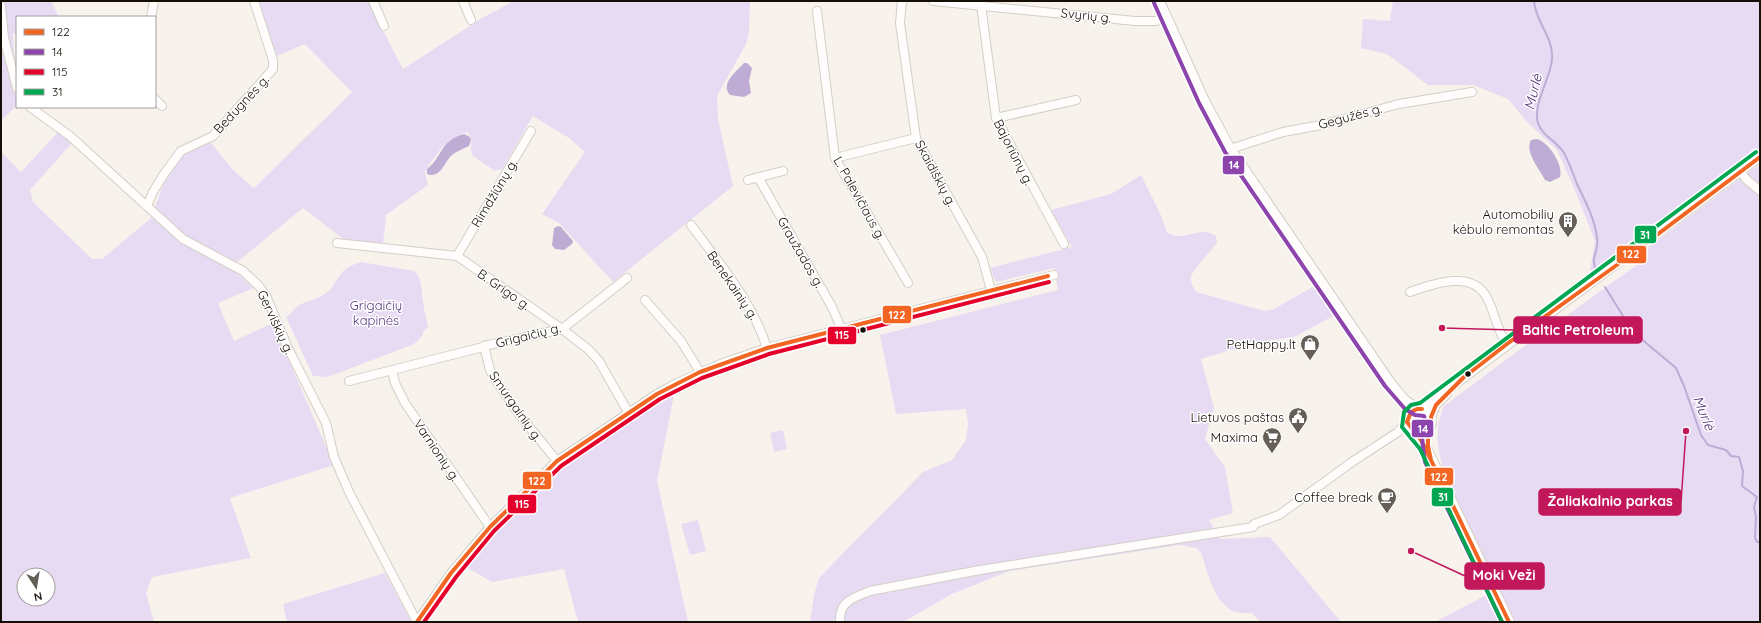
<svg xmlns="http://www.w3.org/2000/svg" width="1761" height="623" viewBox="0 0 1761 623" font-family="Quicksand,sans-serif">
<rect width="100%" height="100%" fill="#f7f3ec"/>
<g fill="#e7dbf3" fill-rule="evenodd">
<path d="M1 1H51L59 17H17V34H13C14 58 17 81 17 105L1 121Z"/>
<path d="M257 1H368L403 69 482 18 514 1H750L749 32 746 44 717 96 718 119 733 186 613 282 559 223 542 214 585 152 569 138 533 116 502 169 495 171 473 156 471 151V137L467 132C446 138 436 154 425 172L428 185 386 215 383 244 346 241 303 208 230 268 254 288 218 303 234 341 273 323 334 465 230 498 251 558 152 577 146 593 154 622H1V152L21 172 59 131 72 143 30 190 33 202 92 259H102L151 218 163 185 182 157 191 149 204 144 211 143 234 171 254 188 352 92 305 44 277 56ZM24 575H48V599H24Z"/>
<polygon points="1393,1 1760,1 1760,148 1729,174 1589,278 1595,241 1574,188 1557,150 1527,122 1508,99 1473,85 1428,85 1387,54 1361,48 1363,19 1390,21"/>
<path d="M1760 164V622H1515L1445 476C1438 453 1433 429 1444 406L1515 353 1649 256 1645 250Z"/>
<path d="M1141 175 1160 213 1167 232C1182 244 1201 224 1216 236L1217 243C1212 250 1192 270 1191 277 1190 283 1194 287 1196 292L1265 311 1274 309 1318 284 1337 314 1294 337 1257 342 1201 359 1214 408 1205 439 1225 467 1233 513 1209 520 1220 539 1270 537 1341 622H1260L1252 613C1247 613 1240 613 1236 612 1214 606 1208 571 1201 553L1196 548 1180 545 1009 571 952 594 903 622H810L814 595 819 578 923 472 952 460 966 440 968 424 966 409 896 414 880 335 1058 290 1054 268 996 282 990 268 1072 247 1051 210 1111 194Z"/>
<path d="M361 262 414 271C423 280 421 289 423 301 424 310 426 318 428 327L423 332V335L414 344 328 377 313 376 286 317C291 314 294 308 299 305 308 301 317 299 325 294 341 282 335 269 361 262Z"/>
<path d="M675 390 657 481 688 622H578L564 569 492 582 464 566C489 537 514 507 543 481 582 445 628 416 675 390Z"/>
<polygon points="783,430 787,449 774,452 770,433"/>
<polygon points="698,520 706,551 690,555 681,524"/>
<polygon points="385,573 411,622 287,622 283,604"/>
<polygon points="1488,594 1500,622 1435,622"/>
</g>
<g fill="#beacd5">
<path d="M744 63H747L752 68 749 81 751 93 744 97 730 95C720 83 736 72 744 63Z"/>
<path d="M464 134 470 137 471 140 469 146C463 149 457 151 452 155 444 162 441 179 427 174V169C442 158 440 140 464 134Z"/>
<path d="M1537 139C1549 142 1564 166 1560 177L1550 182 1545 180C1540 170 1524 151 1531 140Z"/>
<polygon points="558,226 561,227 573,241 572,244 564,250 555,249 552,245 554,228"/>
</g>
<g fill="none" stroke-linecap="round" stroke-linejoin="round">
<g stroke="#beacd5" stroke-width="2">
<path d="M1534 1C1535 21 1554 38 1552 59 1551 78 1532 105 1538 123 1542 136 1557 141 1564 153 1569 162 1573 173 1577 184 1585 201 1595 219 1597 238 1599 246 1595 251 1594 259 1593 262 1595 267 1596 271"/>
<polyline points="1605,287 1633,332 1676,368 1684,386 1701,435 1708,445 1726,450 1731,456 1739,457 1743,471 1742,486 1757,497 1754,507 1756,517 1755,538 1757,542 1760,542"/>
</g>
<g stroke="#d3cec6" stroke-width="10">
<g id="minor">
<polyline points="373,1 384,26"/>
<polyline points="463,1 471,20"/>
<polyline points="902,1 900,23 916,138 982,257 991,290"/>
<polyline points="933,1 1135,21 1155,21 1166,19"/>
<polyline points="981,5 996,118 1064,244"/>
<polyline points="1,6 4,38 17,88"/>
<polyline points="817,11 835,158 908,283"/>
<polyline points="151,17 154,1"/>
<polyline points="155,99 162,106"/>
<polyline points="30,107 70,136 183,239 243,271 259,286 267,298 287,346 326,423 334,457 349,492 417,622"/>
<polyline points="996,118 1076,100"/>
<polyline points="1230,149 1283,132 1321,125 1399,104 1472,92"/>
<polyline points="835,158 916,138"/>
<polyline points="1741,172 1746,179 1760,191"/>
<polyline points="758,177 832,307 841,328"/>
<polyline points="748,180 783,171"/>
<polyline points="147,206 153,192 164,174 181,151 213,136 273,69 273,60 254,1"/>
<path d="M691 225C720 264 752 301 767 348"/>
<polyline points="337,243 457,256 562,329 588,349 599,361 628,412"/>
<polyline points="457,256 531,131"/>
<path d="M1410 292C1432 284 1471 270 1486 296 1495 311 1496 330 1507 344"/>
<polyline points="645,300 681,341 700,372"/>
<polyline points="392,370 395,383 405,403 490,527"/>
<polyline points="349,381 479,348"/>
<polyline points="1422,409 1760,157"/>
<polyline points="1431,417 1436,405 1447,394"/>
<polyline points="557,461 518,413 497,382 490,370 484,346 562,329 627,278"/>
<path d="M840 619C840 601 855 597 870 591L980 570 1253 527 1254 524 1279 515 1352 462 1398 432 1407 422"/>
<polyline points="417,622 451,573 490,527 557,461 657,394 677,383 723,363 767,348 1054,275"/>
</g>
</g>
<g stroke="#d3cec6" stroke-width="12">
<g id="major">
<polyline points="1159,1 1204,101 1230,149 1390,383 1404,400 1417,409"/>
<circle cx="1419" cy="421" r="12"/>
<polyline points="1415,432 1425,446 1509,622"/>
</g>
</g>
<use href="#minor" stroke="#fefdfc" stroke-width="8"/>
<use href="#major" stroke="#fefdfc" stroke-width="10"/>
<g stroke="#fff" stroke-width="7">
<g id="bus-1">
<polyline points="1422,409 1417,409 1411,412 1407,422 1421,440 1430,458"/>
<polyline points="417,622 451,573 490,527 557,461 657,394 700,372 767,348 1048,276"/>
<polyline points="1509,622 1431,460 1428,446 1428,429 1431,423 1431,417 1436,405 1463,378 1507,344 1621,262 1760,157"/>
</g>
</g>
<g stroke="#fff" stroke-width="7">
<path id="bus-2" d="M1154 3 1199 103 1225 152 1385 386 1405 409 1415 415 1424 416 1425 420C1420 433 1423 448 1425 462L1502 622"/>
</g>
<g stroke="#fff" stroke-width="7">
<polyline id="bus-3" points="424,622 456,577 494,531 561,466 660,399 702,378 769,354 1049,282"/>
</g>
<g stroke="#fff" stroke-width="7">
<polyline id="bus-4" points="1502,622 1420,449 1402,427 1404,412 1411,405 1420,403 1756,152"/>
</g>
<use href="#bus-1" stroke="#f26522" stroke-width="4"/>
<use href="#bus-2" stroke="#8e44ad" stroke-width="4"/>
<use href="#bus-3" stroke="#e4002b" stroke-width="4"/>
<use href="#bus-4" stroke="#00a651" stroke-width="4"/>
</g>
<defs>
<g id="building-pin" transform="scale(1)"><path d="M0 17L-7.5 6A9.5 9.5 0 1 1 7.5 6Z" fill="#645e56" stroke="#fff"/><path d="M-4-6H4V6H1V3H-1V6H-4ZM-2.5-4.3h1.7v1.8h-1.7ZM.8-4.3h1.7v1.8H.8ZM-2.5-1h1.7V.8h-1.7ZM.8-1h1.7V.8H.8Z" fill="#fff"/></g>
<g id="shop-pin" transform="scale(1)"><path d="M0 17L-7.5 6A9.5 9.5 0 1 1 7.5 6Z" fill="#645e56" stroke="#fff"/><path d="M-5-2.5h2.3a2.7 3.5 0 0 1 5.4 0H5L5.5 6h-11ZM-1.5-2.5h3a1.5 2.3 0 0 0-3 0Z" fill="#fff"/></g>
<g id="civic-pin" transform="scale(1)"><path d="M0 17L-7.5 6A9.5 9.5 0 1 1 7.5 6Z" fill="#645e56" stroke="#fff"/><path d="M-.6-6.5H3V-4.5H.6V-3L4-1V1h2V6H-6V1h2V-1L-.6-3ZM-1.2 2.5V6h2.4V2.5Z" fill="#fff"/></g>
<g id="supermarket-pin" transform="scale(1)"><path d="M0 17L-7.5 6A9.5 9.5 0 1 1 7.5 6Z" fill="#645e56" stroke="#fff"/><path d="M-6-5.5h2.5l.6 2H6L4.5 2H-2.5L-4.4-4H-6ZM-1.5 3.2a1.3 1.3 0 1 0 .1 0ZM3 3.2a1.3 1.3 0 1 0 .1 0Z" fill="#fff"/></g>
<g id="cafe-pin" transform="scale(1)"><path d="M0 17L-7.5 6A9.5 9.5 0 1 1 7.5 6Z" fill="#645e56" stroke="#fff"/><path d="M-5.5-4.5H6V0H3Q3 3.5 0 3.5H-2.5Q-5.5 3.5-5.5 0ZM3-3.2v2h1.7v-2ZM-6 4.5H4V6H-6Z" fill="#fff"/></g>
</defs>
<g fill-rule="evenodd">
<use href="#building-pin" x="1568" y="221"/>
<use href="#shop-pin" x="1310" y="344"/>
<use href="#civic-pin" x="1298" y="417"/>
<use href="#supermarket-pin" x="1272" y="437"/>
<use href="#cafe-pin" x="1387" y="497"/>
</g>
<g fill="#150e05" stroke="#fff" stroke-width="1.5">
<circle cx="863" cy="330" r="3.5"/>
<circle cx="1468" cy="374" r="3.5"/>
</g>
<g text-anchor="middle" stroke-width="3" stroke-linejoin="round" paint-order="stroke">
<g font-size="13" fill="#150e05" stroke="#fff">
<text transform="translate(1086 15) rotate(6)" y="5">Svyrių g.</text>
<text transform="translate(241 104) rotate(-47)" y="5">Bedugnės g.</text>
<text transform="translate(1350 116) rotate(-15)" y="5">Gegužės g.</text>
<text transform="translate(1014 152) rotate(63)" y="5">Bajoriūnų g.</text>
<text transform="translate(936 173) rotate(62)" y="5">Skaidiškių g.</text>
<text transform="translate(494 193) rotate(-59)" y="5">Rimdžiūnų g.</text>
<text transform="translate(860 198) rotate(61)" y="5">L. Palevičiaus g.</text>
<text transform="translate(801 252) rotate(60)" y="5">Graužados g.</text>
<text transform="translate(733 285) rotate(56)" y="5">Benekainių g.</text>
<text transform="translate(504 289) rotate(35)" y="5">B. Grigo g.</text>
<text transform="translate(276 322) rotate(65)" y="5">Gerviškių g.</text>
<text transform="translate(528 335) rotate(-14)" y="5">Grigaičių g.</text>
<text transform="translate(516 406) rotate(55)" y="5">Smurgainių g.</text>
<text transform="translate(437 450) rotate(56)" y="5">Varnionių g.</text>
</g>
<g font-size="13" fill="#150e05" stroke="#fff" text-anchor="end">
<text x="1554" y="219">Automobilių<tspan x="1554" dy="15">kėbulo remontas</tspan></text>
<text x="1296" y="349">PetHappy.lt</text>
<text x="1284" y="422">Lietuvos paštas</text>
<text x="1258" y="442">Maxima</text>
<text x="1373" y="502">Coffee break</text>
</g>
<g font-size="13" fill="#583681" stroke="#fff">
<text x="376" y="310">Grigaičių<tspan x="376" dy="15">kapinės</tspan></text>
</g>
<g font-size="14" font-style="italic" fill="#4e2c76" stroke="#fff">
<text transform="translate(1533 92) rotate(-77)" y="5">Murlė</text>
<text transform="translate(1704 413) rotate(68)" y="5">Murlė</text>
</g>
</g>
<path fill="none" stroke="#c2185b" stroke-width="1.5" d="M1442 328L1514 330M1686 431L1681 502M1411 551L1465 576"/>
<g fill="#c2185b" stroke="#fff" stroke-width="1.5">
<circle cx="1442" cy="328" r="4"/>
<circle cx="1686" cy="431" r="4"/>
<circle cx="1411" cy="551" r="4"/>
</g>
<g fill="#c2185b" stroke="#c2185b" stroke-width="1.5">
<rect x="1514" y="317" width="128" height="26" rx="4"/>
<rect x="1539" y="489" width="142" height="26" rx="4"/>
<rect x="1465" y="563" width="79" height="26" rx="4"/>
</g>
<g font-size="14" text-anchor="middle" font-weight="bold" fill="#fff">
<text x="1578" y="335">Baltic Petroleum</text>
<text x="1610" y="506">Žaliakalnio parkas</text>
<text x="1504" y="580">Moki Veži</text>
</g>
<g stroke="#fff" stroke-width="1.5">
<rect x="1222" y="155" width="23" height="20" rx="4" fill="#8e44ad"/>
<rect x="1634" y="225" width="23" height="19" rx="4" fill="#00a651"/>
<rect x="1616" y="245" width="31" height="19" rx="4" fill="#f26522"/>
<rect x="882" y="305" width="30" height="19" rx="4" fill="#f26522"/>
<rect x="827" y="326" width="30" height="19" rx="4" fill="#e4002b"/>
<rect x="1411" y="419" width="23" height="19" rx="4" fill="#8e44ad"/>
<rect x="1424" y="467" width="30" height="19" rx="4" fill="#f26522"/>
<rect x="522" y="471" width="30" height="19" rx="4" fill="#f26522"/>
<rect x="1431" y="487" width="23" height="20" rx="4" fill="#00a651"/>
<rect x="507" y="494" width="30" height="20" rx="4" fill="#e4002b"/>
</g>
<g font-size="11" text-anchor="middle" font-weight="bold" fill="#fff">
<text x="1234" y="169">14</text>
<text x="1645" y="239">31</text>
<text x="1631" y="258">122</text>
<text x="897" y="319">122</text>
<text x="842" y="339">115</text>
<text x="1423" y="433">14</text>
<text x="1439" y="481">122</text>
<text x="537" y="485">122</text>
<text x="1443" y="501">31</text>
<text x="522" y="508">115</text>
</g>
<rect width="1761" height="623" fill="none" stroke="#150e05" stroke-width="4"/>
<rect x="16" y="16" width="140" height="92" fill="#ffffff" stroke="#a19f9b"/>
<rect x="24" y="29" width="20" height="6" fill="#f26522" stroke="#a19f9b"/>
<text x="52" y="36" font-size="12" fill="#150e05">122</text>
<rect x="24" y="49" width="20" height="6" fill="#8e44ad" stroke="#a19f9b"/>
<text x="52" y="56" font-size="12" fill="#150e05">14</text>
<rect x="24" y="69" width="20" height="6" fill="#e4002b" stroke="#a19f9b"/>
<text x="52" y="76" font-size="12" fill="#150e05">115</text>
<rect x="24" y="89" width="20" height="6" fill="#00a651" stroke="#a19f9b"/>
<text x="52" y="96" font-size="12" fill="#150e05">31</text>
<g transform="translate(36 587) rotate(168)"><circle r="19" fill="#ffffff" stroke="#a19f9b"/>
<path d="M0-3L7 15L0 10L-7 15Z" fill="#645e56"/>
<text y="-6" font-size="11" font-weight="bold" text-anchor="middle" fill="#150e05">N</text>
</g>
</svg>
